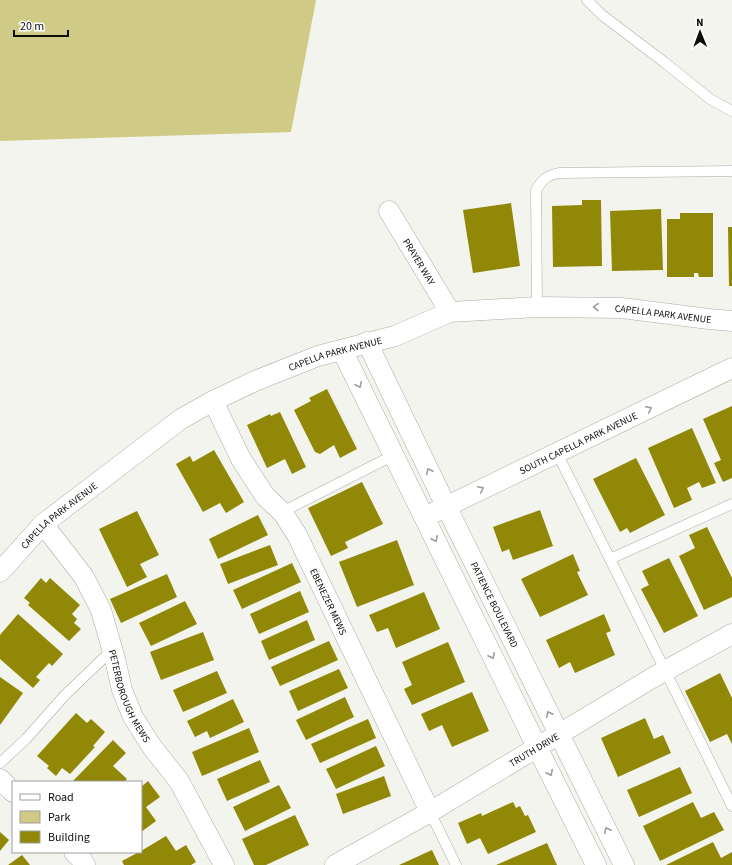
<svg xmlns="http://www.w3.org/2000/svg" width="732" height="865" viewBox="0 0 732 865" font-family="'Source Sans 3',sans-serif">
<rect width="100%" height="100%" fill="#f4f4ee"/>
<polygon fill="#cfcb87" points="0,0 316,0 291,132 0,141"/>
<g fill="#908806">
<polygon points="582,200 601,200 602,266 553,267 552,206 582,205"/>
<polygon points="511,203 520,266 473,273 463,210"/>
<polygon points="661,209 663,270 612,271 610,211"/>
<polygon points="680,213 713,213 713,277 699,277 698,273 694,273 694,277 667,277 667,219 680,219"/>
<polygon points="728,227 732,227 732,286 729,286"/>
<polygon points="327,389 357,449 340,458 334,445 320,454 315,452 294,410 311,401 309,398"/>
<polygon points="732,406 732,478 723,482 714,463 721,460 703,419"/>
<polygon points="280,412 306,467 292,474 285,459 267,468 247,425 270,414 271,416"/>
<polygon points="692,428 716,483 702,488 699,482 687,488 692,500 674,508 648,448"/>
<polygon points="214,450 244,502 226,513 220,503 203,512 176,464 190,456 193,462"/>
<polygon points="636,458 665,515 630,533 627,528 620,532 593,479"/>
<polygon points="362,482 383,524 345,542 348,548 331,556 308,508"/>
<polygon points="540,510 553,546 513,560 509,549 502,552 493,527"/>
<polygon points="137,511 159,555 140,564 147,577 127,587 99,529"/>
<polygon points="258,515 268,535 218,559 209,539"/>
<polygon points="707,527 732,578 732,597 704,610 679,556 695,548 689,535"/>
<polygon points="397,540 414,585 357,607 339,562"/>
<polygon points="270,545 278,565 228,584 220,564"/>
<polygon points="573,554 580,571 577,572 588,595 540,617 521,579"/>
<polygon points="669,558 698,616 664,633 641,589 649,585 642,571"/>
<polygon points="292,563 301,582 242,609 233,590"/>
<polygon points="167,574 177,597 121,623 110,599"/>
<polygon points="41,578 46,583 50,578 80,605 72,614 77,619 74,623 81,629 69,641 28,605 30,603 24,598"/>
<polygon points="300,591 309,612 259,634 250,614"/>
<polygon points="424,592 440,629 396,648 388,628 377,632 369,615"/>
<polygon points="185,601 197,624 151,646 139,623"/>
<polygon points="18,614 63,654 52,666 49,663 36,677 40,680 33,688 0,659 0,635"/>
<polygon points="604,614 611,631 606,633 615,655 575,673 570,662 559,668 546,640"/>
<polygon points="307,620 315,640 269,660 261,641"/>
<polygon points="203,632 214,660 161,680 150,652"/>
<polygon points="329,641 338,660 280,686 271,667"/>
<polygon points="448,642 465,682 412,705 404,689 412,685 402,662"/>
<polygon points="339,669 348,688 298,711 289,691"/>
<polygon points="217,671 227,693 183,712 173,690"/>
<polygon points="720,673 732,698 732,744 727,734 710,742 685,691"/>
<polygon points="0,677 23,693 0,725"/>
<polygon points="472,692 489,731 452,747 442,725 429,731 421,714"/>
<polygon points="345,697 354,717 306,740 296,720"/>
<polygon points="233,699 244,722 210,738 207,731 195,737 187,721"/>
<polygon points="76,713 87,723 91,719 105,732 93,746 95,747 70,774 62,768 56,776 47,768 49,766 37,756"/>
<polygon points="645,718 654,739 663,735 671,753 618,777 601,738"/>
<polygon points="368,719 376,738 320,763 311,744"/>
<polygon points="249,728 259,752 202,776 192,752"/>
<polygon points="113,740 126,753 113,766 127,779 124,782 72,782"/>
<polygon points="376,746 385,766 336,789 326,769"/>
<polygon points="260,760 270,782 227,801 217,779"/>
<polygon points="680,767 692,793 639,817 627,790"/>
<polygon points="384,776 391,796 343,814 336,794"/>
<polygon points="148,781 160,797 146,807 156,821 141,832 141,787"/>
<polygon points="279,785 291,808 245,831 233,807"/>
<polygon points="513,802 516,808 520,806 525,816 528,815 536,832 488,854 480,838 467,844 458,823 481,813 482,816"/>
<polygon points="693,802 701,818 714,812 724,830 660,861 643,826"/>
<polygon points="295,815 309,845 266,865 254,865 242,839"/>
<polygon points="0,832 9,840 0,851"/>
<polygon points="166,836 176,851 186,845 196,862 191,865 124,865 122,861 139,852 141,852 141,851"/>
<polygon points="713,842 721,858 732,852 732,865 666,865"/>
<polygon points="547,843 557,865 496,865"/>
<polygon points="432,850 439,865 399,865"/>
<polygon points="22,855 30,865 8,865"/>
</g>
<g fill="none" stroke-linecap="round" stroke-linejoin="round">
<g stroke="#acaca7" stroke-width="11">
<g id="service">
<polyline points="587,0 602,15 664,62 710,99 732,111"/>
<path d="M537 307 536 190C543 179 546 176 559 173L732 171"/>
<polyline points="557,453 610,559 732,504"/>
<polyline points="282,512 394,455"/>
<polyline points="610,559 732,806"/>
<polyline points="0,763 26,739 65,695 112,650"/>
<polyline points="430,812 456,865"/>
</g>
</g>
<g stroke="#acaca7" stroke-width="21">
<g id="minor">
<path id="s1" d="M389 211 450 312"/>
<path id="s2" d="M367 342 446 506 624 865"/>
<polyline points="342,350 537,747 596,865"/>
<path id="s3" d="M213 401 241 459 265 496 283 513 297 535 430 812"/>
<path id="s4" d="M435 512 732 368"/>
<path id="s5" d="M43 524 84 577 101 610 115 659 122 690 133 717 152 747 179 781 224 865"/>
<path id="s6" d="M0 572 43 524 181 419 213 401 255 381 318 356 395 336 450 312 537 307 622 308 709 319 732 321"/>
<polyline points="0,779 13,792"/>
<polyline points="74,852 82,860 85,865"/>
<path id="s7" d="M335 865 430 812 652 678 732 634"/>
</g>
</g>
<use href="#service" stroke="#fff" stroke-width="10"/>
<use href="#minor" stroke="#fff" stroke-width="20"/>
</g>
<defs><path id="oneway-chevron" d="M-2-3.5L2.5 0L-2 3.5" fill="none" stroke-width="1.6" stroke-linecap="round" stroke-linejoin="round"/></defs>
<g stroke="#9e9e9d">
<use href="#oneway-chevron" transform="translate(596 307) rotate(-179)"/>
<use href="#oneway-chevron" transform="translate(359 385) rotate(64)"/>
<use href="#oneway-chevron" transform="translate(649 409) rotate(-26)"/>
<use href="#oneway-chevron" transform="translate(429 471) rotate(-116)"/>
<use href="#oneway-chevron" transform="translate(481 489) rotate(-26)"/>
<use href="#oneway-chevron" transform="translate(435 539) rotate(64)"/>
<use href="#oneway-chevron" transform="translate(492 656) rotate(64)"/>
<use href="#oneway-chevron" transform="translate(549 714) rotate(-116)"/>
<use href="#oneway-chevron" transform="translate(550 773) rotate(63)"/>
<use href="#oneway-chevron" transform="translate(607 830) rotate(-117)"/>
</g>
<g text-anchor="middle" stroke-width="3" stroke-linejoin="round" paint-order="stroke">
<g font-size="10" fill="#0d0d0b" stroke="#fff">
<text dy="4" stroke="none"><textPath href="#s1" startOffset="59">PRAYER WAY</textPath></text>
<text dy="4" stroke="none"><textPath href="#s6" startOffset="742">CAPELLA PARK AVENUE</textPath></text>
<text dy="4" stroke="none"><textPath href="#s6" startOffset="406">CAPELLA PARK AVENUE</textPath></text>
<text dy="4" stroke="none"><textPath href="#s4" startOffset="159">SOUTH CAPELLA PARK AVENUE</textPath></text>
<text dy="4" stroke="none"><textPath href="#s6" startOffset="82">CAPELLA PARK AVENUE</textPath></text>
<text dy="4" stroke="none"><textPath href="#s3" startOffset="233">EBENEZER MEWS</textPath></text>
<text dy="4" stroke="none"><textPath href="#s2" startOffset="292">PATIENCE BOULEVARD</textPath></text>
<text dy="4" stroke="none"><textPath href="#s5" startOffset="195">PETERBOROUGH MEWS</textPath></text>
<text dy="4" stroke="none"><textPath href="#s7" startOffset="230">TRUTH DRIVE</textPath></text>
</g>
</g>
<rect x="12" y="781" width="130" height="72" fill="#ffffff" stroke="#9e9e9d"/>
<rect x="20" y="794" width="20" height="6" fill="#ffffff" stroke="#9e9e9d"/>
<text x="48" y="801" font-size="12" fill="#0d0d0b">Road</text>
<rect x="20" y="811" width="20" height="12" fill="#cfcb87" stroke="#9e9e9d"/>
<text x="48" y="821" font-size="12" fill="#0d0d0b">Park</text>
<rect x="20" y="831" width="20" height="12" fill="#908806" stroke="#9e9e9d"/>
<text x="48" y="841" font-size="12" fill="#0d0d0b">Building</text>
<g transform="translate(700 32) rotate(359)" stroke="#ffffff" stroke-width="3" paint-order="stroke">
<path d="M0-3L7 15L0 10L-7 15Z" fill="#0d0d0b"/>
<text y="-6" font-size="11" font-weight="bold" text-anchor="middle" fill="#0d0d0b">N</text>
</g>
<path d="M14 30v6h54v-6" fill="none" stroke="#0d0d0b" stroke-width="2"/>
<text x="20" y="30" font-size="12" fill="#0d0d0b" stroke="#ffffff" stroke-width="3" paint-order="stroke">20 m</text>
</svg>
